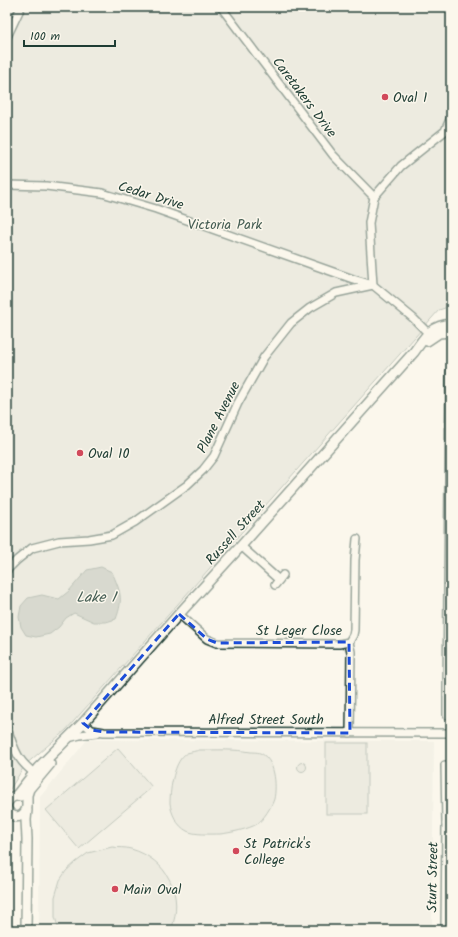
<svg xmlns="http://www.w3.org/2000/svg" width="458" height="937" viewBox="0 0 458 937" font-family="Kalam,sans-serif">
<rect width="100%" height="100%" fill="#fbf7ec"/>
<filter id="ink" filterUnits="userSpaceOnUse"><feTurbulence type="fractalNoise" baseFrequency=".025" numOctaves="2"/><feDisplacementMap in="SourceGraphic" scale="8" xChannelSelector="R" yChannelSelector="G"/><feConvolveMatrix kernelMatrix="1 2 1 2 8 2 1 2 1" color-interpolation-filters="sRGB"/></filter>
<g filter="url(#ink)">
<polygon fill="#eae9de" points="87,740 434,741 432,930 39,930 40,797"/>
<g fill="#dbdcd1" stroke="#7d8c82">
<polygon points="7,7 451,7 451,303 445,308 439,310 66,730 25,765 7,794"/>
<rect x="326" y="743" width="41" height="71"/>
<polygon points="118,748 152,787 79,849 46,810"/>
<path d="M199 750C217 750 234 749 251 752 253 752 257 752 260 753 275 759 277 785 274 799 272 806 263 820 257 824 249 829 230 833 220 834 211 834 194 835 187 831 177 826 171 813 170 803 170 789 174 760 187 753 191 752 196 751 199 750Z"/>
<circle cx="302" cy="767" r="4.5"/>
<path d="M112 847C118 848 125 847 131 849 167 859 185 895 171 930H59L55 917V897L60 880 66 871 76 862 88 853Z"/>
</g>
<path fill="#adb4aa" stroke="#74847b" d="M101 567 112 572C120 591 124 598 116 619L106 622H94L74 613 66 618 59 627 50 634 36 637 26 635 21 627 19 617 21 606 28 598 42 595 50 597 59 599 69 591 87 570Z"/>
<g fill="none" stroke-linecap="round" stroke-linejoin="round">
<g stroke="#1f3d34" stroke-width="10">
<g id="minor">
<polyline points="221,7 333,155 374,197"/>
<polyline points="7,37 21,7"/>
<polyline points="7,185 46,186 102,193 156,209 353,279 373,285"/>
<polyline points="432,337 413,318 373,285 369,223 374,197 401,166 445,131 451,117"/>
<polyline points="451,371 450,372 447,695 451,699"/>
<polyline points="241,546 279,580"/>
<polyline points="7,570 17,560 32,548 59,541 89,539 112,535 135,522 187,485 203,470 214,456 238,403 264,357 291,323 310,308 336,293 373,285"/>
<polyline points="275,585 283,575"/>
<polyline points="179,614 207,639 217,643 339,644 349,642 353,635 354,630 355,560 357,539"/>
<polyline points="349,642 351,652 350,733"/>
<polyline points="447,695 447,715"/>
<polyline points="83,723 92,730 104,732 451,733"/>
<path d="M7 728C11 739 14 751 21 760 25 766 32 771 37 776"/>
<polyline points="72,737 80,735 97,733"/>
<polyline points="445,765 446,824"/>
<polyline points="445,930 446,824 451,819"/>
</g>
</g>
<g stroke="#1f3d34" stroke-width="12">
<g id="major">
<polyline points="427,341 439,333 451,332"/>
<path d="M16 796 38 768 83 723 179 614 241 546 414 352C425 337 430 326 451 324"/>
<path d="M7 803C10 797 14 795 20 796"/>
<polyline points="27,805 27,795 29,789 50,764"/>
<path d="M7 809C12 820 24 819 27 807"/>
<polyline points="26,930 27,839 26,820 27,810"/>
</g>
</g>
<use href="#minor" stroke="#fbf7ec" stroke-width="7"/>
<use href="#major" stroke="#fbf7ec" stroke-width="9"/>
</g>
</g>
<path d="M0 0H458V937H0ZM179 614 207 639 217 643 349 642 350 733 104 732 92 730 83 723Z" fill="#fbf7ec" fill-opacity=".55" fill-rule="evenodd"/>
<path fill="none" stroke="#1d4ed8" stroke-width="3" stroke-dasharray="8 5" stroke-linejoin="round" d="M179 614 207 639 217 643 349 642 350 733 104 732 92 730 83 723Z"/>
<g fill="#d1495b" stroke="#fbf7ec" stroke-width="1.5">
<circle cx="385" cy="97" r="4"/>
<circle cx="80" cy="453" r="4"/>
<circle cx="236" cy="851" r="4"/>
<circle cx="115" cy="889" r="4"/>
</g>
<g text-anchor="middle" stroke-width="3" stroke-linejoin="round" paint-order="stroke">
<g font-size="14" fill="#1f3d34" stroke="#fbf7ec">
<text transform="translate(305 97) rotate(53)" y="5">Caretakers Drive</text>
<text transform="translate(151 195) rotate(17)" y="5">Cedar Drive</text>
<text transform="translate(218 417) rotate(-63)" y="5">Plane Avenue</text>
<text transform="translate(235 532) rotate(-48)" y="5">Russell Street</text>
<text x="299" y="635">St Leger Close</text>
<text x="266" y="724">Alfred Street South</text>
<text transform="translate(432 877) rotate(-89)" y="5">Sturt Street</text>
</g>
<g font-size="14" fill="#1f3d34" stroke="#fbf7ec" text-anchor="start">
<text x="393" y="102">Oval 1</text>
<text x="88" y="458">Oval 10</text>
<text x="244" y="848">St Patrick's<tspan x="244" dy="16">College</tspan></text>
<text x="123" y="894">Main Oval</text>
</g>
<g font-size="14" fill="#455d53" stroke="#fbf7ec">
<text x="225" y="229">Victoria Park</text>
</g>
<g font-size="15" font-style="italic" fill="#425b52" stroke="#fbf7ec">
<text x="96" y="602">Lake 1</text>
</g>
</g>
<rect width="458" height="937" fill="none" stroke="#fbf7ec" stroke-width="24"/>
<rect x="12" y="12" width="434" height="913" fill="none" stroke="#1f3d34" stroke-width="1.5" filter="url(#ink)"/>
<path d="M24 40v6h91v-6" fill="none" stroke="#1f3d34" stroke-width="2"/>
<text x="30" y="40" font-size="12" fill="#1f3d34" stroke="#fbf7ec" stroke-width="3" paint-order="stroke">100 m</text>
</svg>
